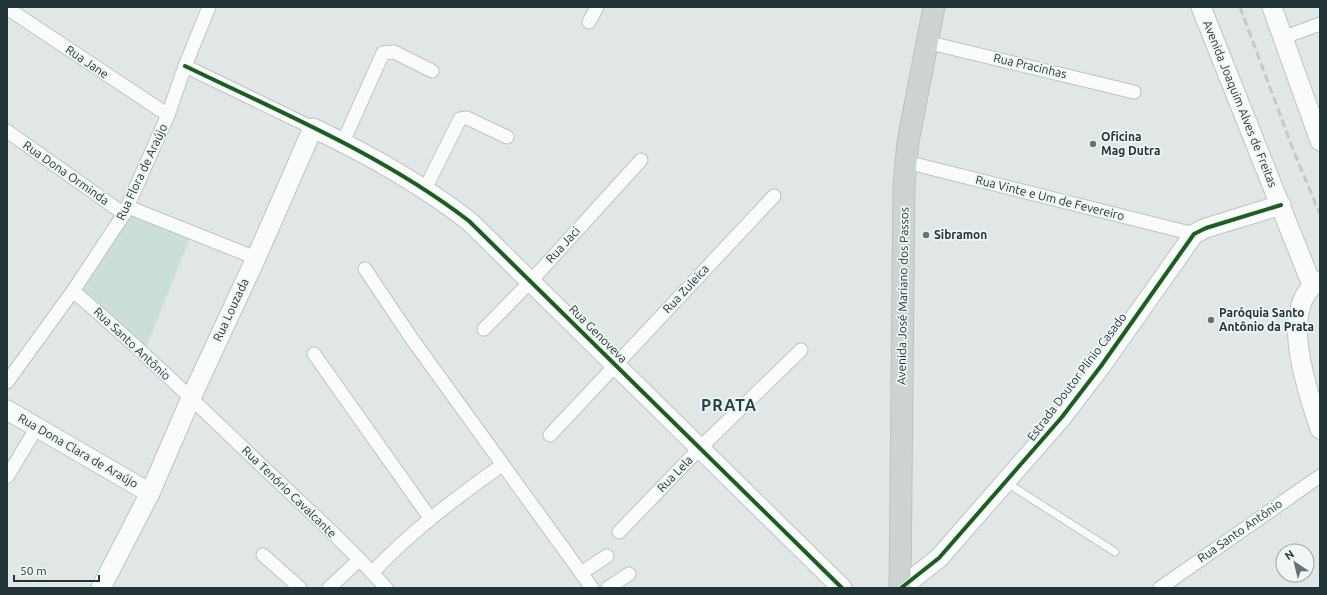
<svg xmlns="http://www.w3.org/2000/svg" width="1327" height="595" viewBox="0 0 1327 595" font-family="Ubuntu,sans-serif">
<rect width="100%" height="100%" fill="#e1e7e7"/>
<polygon fill="#cbdfd9" points="131,215 190,238 145,350 83,290"/>
<g fill="none" stroke-linecap="round" stroke-linejoin="round">
<g stroke="#bec3c3" stroke-width="9">
<polyline id="lane" points="1007,483 1115,552"/>
</g>
<g stroke="#bec3c3" stroke-width="15">
<g id="street">
<polyline points="7,8 168,115"/>
<polyline points="589,22 597,7"/>
<polyline points="1282,38 1320,24"/>
<polyline points="926,42 1134,92"/>
<polyline points="185,66 313,128"/>
<polyline points="7,131 124,214"/>
<polyline points="343,142 383,53 394,52 432,71"/>
<polyline points="906,162 1194,234"/>
<polyline points="425,189 460,119 467,118 507,137"/>
<polyline points="128,207 256,258"/>
<polyline points="365,269 412,339 592,588"/>
<path d="M73 291C139 347 200 407 263 467 304 506 348 545 386 588"/>
<polyline points="484,329 531,281 641,160"/>
<polyline points="314,354 430,518"/>
<polyline points="7,382 73,291 124,214 168,115 185,66 209,7"/>
<polyline points="550,435 774,196"/>
<polyline points="7,477 37,427"/>
<polyline points="619,532 700,448 801,350"/>
<polyline points="263,555 300,588"/>
<path d="M372 573C411 531 456 498 502 465"/>
<polyline points="581,573 607,556"/>
<polyline points="329,588 359,560"/>
<polyline points="608,588 629,574"/>
<polyline points="1160,588 1320,476"/>
</g>
</g>
<g stroke="#bec4c4" stroke-width="21">
<g id="secondary">
<polyline points="1201,7 1312,285"/>
<polyline points="1272,7 1320,141"/>
<path d="M1320 281C1276 305 1308 392 1320 429"/>
<polyline points="7,410 150,493"/>
<path d="M101 588 150 493 191 398 256 258 313 128C368 154 421 184 469 221L842 588"/>
<polyline points="901,588 939,558 1062,417 1101,366 1194,234 1206,228 1281,205"/>
</g>
</g>
<g stroke="#bcc2c3" stroke-width="23">
<polyline id="primary" points="900,588 904,183 908,142 934,7"/>
</g>
<use href="#lane" stroke="#fafbfb" stroke-width="7"/>
<use href="#street" stroke="#fafbfb" stroke-width="13"/>
<use href="#secondary" stroke="#fafbfb" stroke-width="19"/>
<use href="#primary" stroke="#cdd3d3" stroke-width="21"/>
<polyline stroke="#c5c8c9" stroke-width="3" stroke-dasharray="8 4" stroke-linecap="butt" points="1240,7 1294,152 1320,214"/>
<g stroke="#eff6f5" stroke-width="6">
<g id="cycleway">
<path d="M185 66C282 113 383 155 469 221L842 588"/>
<polyline points="901,588 939,558 1062,417 1101,366 1194,234 1206,228 1281,205"/>
</g>
</g>
<use href="#cycleway" stroke="#1b5e20" stroke-width="4"/>
</g>
<g fill="#647375" stroke="#eff6f5" stroke-width="1.5">
<circle cx="1093" cy="144" r="4"/>
<circle cx="926" cy="235" r="4"/>
<circle cx="1211" cy="320" r="4"/>
</g>
<g text-anchor="middle" stroke-width="3.5" stroke-linejoin="round" paint-order="stroke">
<g font-size="12" fill="#213538" stroke="#eff6f5">
<text transform="translate(87 62) rotate(34)" y="4">Rua Jane</text>
<text transform="translate(1030 66) rotate(13)" y="4">Rua Pracinhas</text>
<text transform="translate(1240 104) rotate(68)" y="4">Avenida Joaquim Alves de Freitas</text>
<text transform="translate(142 172) rotate(-65)" y="4">Rua Flora de Araújo</text>
<text transform="translate(66 173) rotate(35)" y="4">Rua Dona Orminda</text>
<text transform="translate(1050 198) rotate(14)" y="4">Rua Vinte e Um de Fevereiro</text>
<text transform="translate(563 245) rotate(-48)" y="4">Rua Jaci</text>
<text transform="translate(686 289) rotate(-47)" y="4">Rua Zuleica</text>
<text transform="translate(903 296) rotate(-89)" y="4">Avenida José Mariano dos Passos</text>
<text transform="translate(231 310) rotate(-65)" y="4">Rua Louzada</text>
<text transform="translate(598 334) rotate(45)" y="4">Rua Genoveva</text>
<text transform="translate(132 344) rotate(43)" y="4">Rua Santo Antônio</text>
<text transform="translate(1077 377) rotate(-53)" y="4">Estrada Doutor Plínio Casado</text>
<text transform="translate(78 451) rotate(30)" y="4">Rua Dona Clara de Araújo</text>
<text transform="translate(675 474) rotate(-46)" y="4">Rua Lela</text>
<text transform="translate(289 492) rotate(44)" y="4">Rua Tenório Cavalcante</text>
<text transform="translate(1240 531) rotate(-35)" y="4">Rua Santo Antônio</text>
</g>
<g font-size="12" font-weight="bold" fill="#213538" stroke="#eff6f5" text-anchor="start">
<text x="1101" y="141">Oficina<tspan x="1101" dy="14">Mag Dutra</tspan></text>
<text x="934" y="239">Sibramon</text>
<text x="1219" y="317">Paróquia Santo<tspan x="1219" dy="14">Antônio da Prata</tspan></text>
</g>
<g font-size="16" font-weight="bold" letter-spacing="1" fill="#1f4348" stroke="#eff6f5">
<text x="729" y="411">PRATA</text>
</g>
</g>
<rect width="1327" height="595" fill="none" stroke="#213538" stroke-width="16"/>
<g transform="translate(1295 563) rotate(325)"><circle r="19" fill="#eff6f5" stroke="#9da9a9"/>
<path d="M0-3L7 15L0 10L-7 15Z" fill="#647375"/>
<text y="-6" font-size="11" font-weight="bold" text-anchor="middle" fill="#213538">N</text>
</g>
<path d="M14 575v6h85v-6" fill="none" stroke="#213538" stroke-width="2"/>
<text x="20" y="575" font-size="12" fill="#213538" stroke="#eff6f5" stroke-width="3" paint-order="stroke">50 m</text>
</svg>
